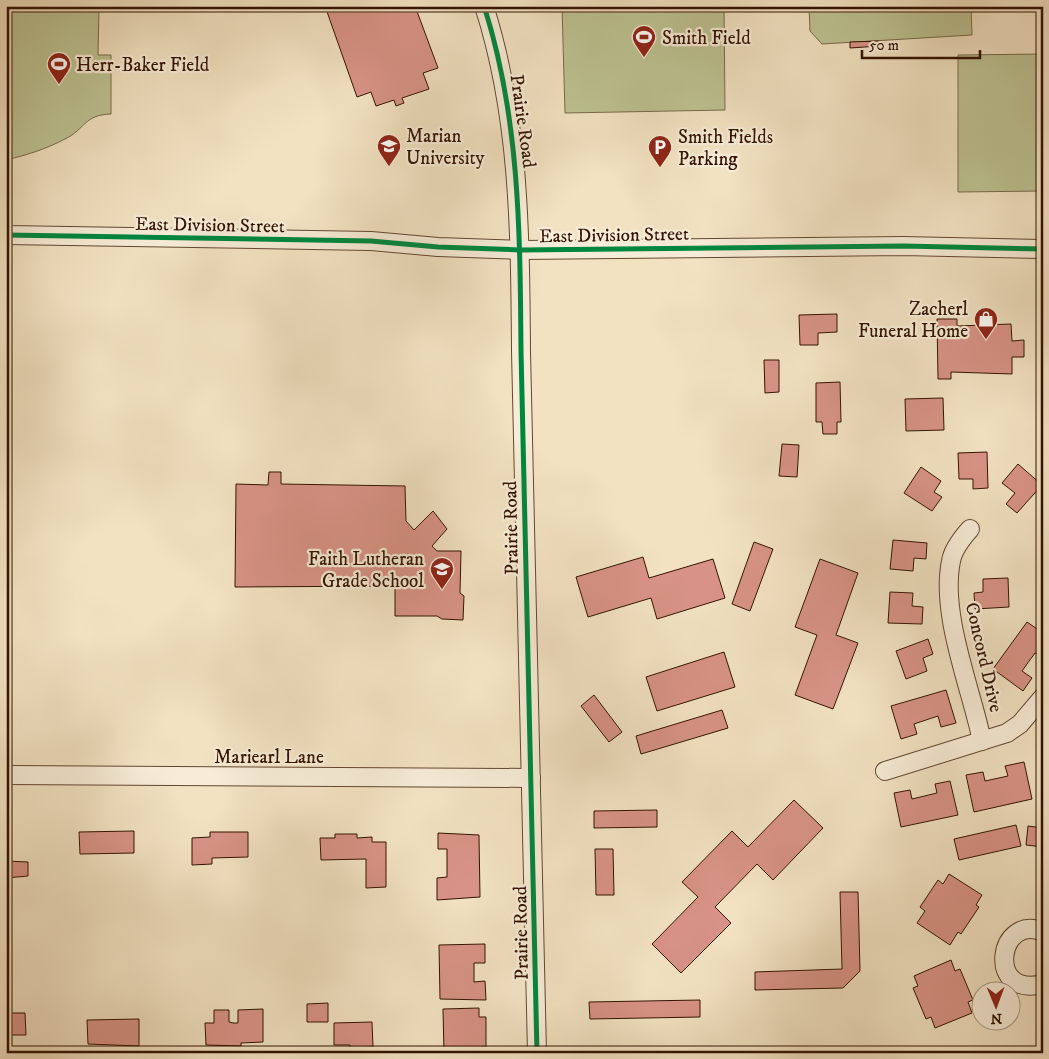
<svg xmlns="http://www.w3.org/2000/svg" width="1049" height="1059" viewBox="0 0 1049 1059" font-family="'IM FELL DW Pica',serif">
<rect width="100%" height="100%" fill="#f2e2c2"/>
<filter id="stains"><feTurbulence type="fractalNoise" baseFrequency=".004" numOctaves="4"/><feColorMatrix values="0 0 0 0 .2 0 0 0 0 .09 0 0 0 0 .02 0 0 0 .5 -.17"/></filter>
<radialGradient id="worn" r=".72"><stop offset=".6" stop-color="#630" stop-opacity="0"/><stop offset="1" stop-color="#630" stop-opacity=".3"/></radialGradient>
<g fill="#bdc292" stroke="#786a4a">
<path d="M6 6H99L98 55H111V114C83 115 86 129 65 139 46 149 27 155 6 160Z"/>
<polygon points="562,6 724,6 725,110 565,113"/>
<polygon points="809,6 971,6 972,35 822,44 810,31"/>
<polygon points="1043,54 1043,191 958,192 958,55"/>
</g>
<g fill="#d89386" stroke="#331301">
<polygon points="325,6 415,6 438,68 423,73 429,89 402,98 404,103 396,106 394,100 376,106 371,92 357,97"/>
<polygon points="879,41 879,46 850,48 850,42"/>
<polygon points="837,314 837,332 818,333 818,345 800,345 799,315"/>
<polygon points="937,319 957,319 957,326 1011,324 1012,341 1024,340 1024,357 1012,357 1012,374 951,372 951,379 938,379"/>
<polygon points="764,360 779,360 779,392 765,393"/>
<polygon points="840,382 841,422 837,422 837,434 823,434 822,422 816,422 816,383"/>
<polygon points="943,398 944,430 906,431 905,399"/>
<polygon points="782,444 799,445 797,477 779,476"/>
<polygon points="987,452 988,488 973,489 973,479 959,479 958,453"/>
<polygon points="1018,464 1042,485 1017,513 1006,504 1015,493 1002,483"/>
<polygon points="921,467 941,481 934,492 942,497 932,511 904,493"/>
<polygon points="269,472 281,472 281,484 405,486 406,521 414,530 433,511 447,529 432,546 437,551 461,551 460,593 464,596 463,620 442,619 437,616 395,616 395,586 235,587 236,484 268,485"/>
<polygon points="893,540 927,543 926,559 914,558 913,571 890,569"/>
<polygon points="754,542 773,549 750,611 732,604"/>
<polygon points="643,557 649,578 713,559 725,598 657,619 651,598 588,617 576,577"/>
<polygon points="820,559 858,573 836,635 858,643 833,709 795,695 817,635 795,627"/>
<polygon points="1008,578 1009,607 975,609 974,593 983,592 983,579"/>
<polygon points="890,592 913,593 912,606 923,607 922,624 888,623"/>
<polygon points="1027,622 1043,633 1043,658 1035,653 1022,671 1032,678 1023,691 993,669"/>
<polygon points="928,639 933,654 923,658 927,671 906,679 896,651"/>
<polygon points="724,652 735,687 657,711 646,677"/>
<polygon points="946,690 956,723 941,727 938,716 914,724 917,734 901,739 891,706"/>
<polygon points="594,695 622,732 609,742 581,706"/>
<polygon points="722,710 728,728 641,754 636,736"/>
<polygon points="1024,762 1032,799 974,812 966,775 983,772 985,781 1008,776 1005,766"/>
<polygon points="950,781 958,815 901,827 894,793 910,790 912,799 937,793 935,784"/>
<polygon points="794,800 823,828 773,880 757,864 715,907 731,923 681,973 652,944 698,897 682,882 732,831 748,847"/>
<polygon points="657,810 657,827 594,828 594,811"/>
<polygon points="1016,825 1021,846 959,860 954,839"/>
<polygon points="1028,826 1043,828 1043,847 1026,845"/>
<polygon points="134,831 134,853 80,854 79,832"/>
<polygon points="210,832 248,832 248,857 212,858 212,864 192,865 192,838 210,837"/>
<polygon points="438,833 479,835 480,897 437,900 437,878 447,877 447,849 438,849"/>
<polygon points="335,834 357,834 357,838 372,837 372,842 386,842 386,887 366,888 366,859 321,860 320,838 335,838"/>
<polygon points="595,849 613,849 614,895 596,895"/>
<polygon points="6,861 28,862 28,876 6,878"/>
<polygon points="949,874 982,895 976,905 979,907 961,934 958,932 950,945 917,923 925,911 920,907 938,880 943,884"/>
<polygon points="840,892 858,892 860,971 843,988 755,990 755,972 842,969"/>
<polygon points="485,944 485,963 474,963 474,982 485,981 486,1000 440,999 439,945"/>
<polygon points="951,960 955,971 960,969 973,1000 968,1002 972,1013 935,1028 931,1017 926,1019 913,988 918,986 914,976"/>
<polygon points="700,1000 700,1017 590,1019 589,1002"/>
<polygon points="328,1003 328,1022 307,1022 307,1004"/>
<polygon points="479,1008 479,1017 486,1017 486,1047 482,1047 480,1053 444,1053 443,1009"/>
<polygon points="263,1009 263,1042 241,1043 241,1046 206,1045 205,1023 214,1023 214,1010 229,1010 229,1022 233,1023 238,1023 238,1010"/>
<polygon points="6,1013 25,1013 26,1035 10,1035 10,1040 6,1040"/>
<polygon points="139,1019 139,1046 88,1044 87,1020"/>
<polygon points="372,1022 373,1047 350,1048 350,1045 334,1045 334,1023"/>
</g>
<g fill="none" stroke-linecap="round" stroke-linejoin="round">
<g stroke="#634731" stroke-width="20">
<g id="minor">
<path d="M484 6C520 118 520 234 521 351L537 1053"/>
<polyline points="6,235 371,241 438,247 521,250 903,246 1043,249"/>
<path d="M970 529C962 538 953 549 951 561 940 614 971 688 982 741"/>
<polyline points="885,771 1007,733 1020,724 1043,697"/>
<polyline points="6,775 531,778"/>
<path d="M1043 932C998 912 985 999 1043 984"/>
</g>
</g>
<use href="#minor" stroke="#f7ecd7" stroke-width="18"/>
<g stroke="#f7ecd7" stroke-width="8">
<g id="cycleway">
<path d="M484 6C520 118 520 234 521 351L537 1053"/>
<polyline points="6,235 371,241 438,247 521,250 903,246 1043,249"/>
</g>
</g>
<use href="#cycleway" stroke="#00873e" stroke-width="5"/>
</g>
<defs>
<g id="stadium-pin" transform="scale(1.25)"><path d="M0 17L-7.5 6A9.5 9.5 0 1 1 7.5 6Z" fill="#8f2418" stroke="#f7ecd7"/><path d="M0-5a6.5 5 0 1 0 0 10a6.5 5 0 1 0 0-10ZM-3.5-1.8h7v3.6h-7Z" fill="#fff"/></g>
<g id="university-pin" transform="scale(1.25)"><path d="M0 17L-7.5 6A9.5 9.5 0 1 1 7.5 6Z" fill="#8f2418" stroke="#f7ecd7"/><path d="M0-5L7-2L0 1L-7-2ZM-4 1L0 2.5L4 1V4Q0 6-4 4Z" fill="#fff"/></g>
<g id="parking-pin" transform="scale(1.25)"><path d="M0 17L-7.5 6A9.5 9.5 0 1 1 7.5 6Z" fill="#8f2418" stroke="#f7ecd7"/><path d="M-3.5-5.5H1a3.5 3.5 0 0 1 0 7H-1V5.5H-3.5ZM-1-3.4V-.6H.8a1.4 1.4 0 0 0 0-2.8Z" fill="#fff"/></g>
<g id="shop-pin" transform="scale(1.25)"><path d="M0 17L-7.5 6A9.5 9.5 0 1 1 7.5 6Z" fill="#8f2418" stroke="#f7ecd7"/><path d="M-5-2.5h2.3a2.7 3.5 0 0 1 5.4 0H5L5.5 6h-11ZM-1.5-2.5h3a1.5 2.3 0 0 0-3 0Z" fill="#fff"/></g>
<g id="school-pin" transform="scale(1.25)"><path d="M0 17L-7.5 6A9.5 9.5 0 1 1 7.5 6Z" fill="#8f2418" stroke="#f7ecd7"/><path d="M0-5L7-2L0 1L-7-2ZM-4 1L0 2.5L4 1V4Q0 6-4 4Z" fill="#fff"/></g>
</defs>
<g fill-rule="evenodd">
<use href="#stadium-pin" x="644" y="37"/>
<use href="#stadium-pin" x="59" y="64"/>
<use href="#university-pin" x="389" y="146"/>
<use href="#parking-pin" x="660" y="147"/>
<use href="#shop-pin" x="986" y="319"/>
<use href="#school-pin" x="442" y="569"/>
</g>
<g text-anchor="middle" stroke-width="4.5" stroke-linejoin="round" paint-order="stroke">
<g font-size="19" fill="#331301" stroke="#f7ecd7" text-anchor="start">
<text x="662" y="44">Smith Field</text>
<text x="76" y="71">Herr-Baker Field</text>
<text x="406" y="142">Marian<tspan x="406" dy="22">University</tspan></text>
<text x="678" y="143">Smith Fields<tspan x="678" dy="22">Parking</tspan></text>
<text x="968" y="315" text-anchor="end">Zacherl<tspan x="968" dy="22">Funeral Home</tspan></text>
<text x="424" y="565" text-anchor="end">Faith Lutheran<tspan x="424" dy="22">Grade School</tspan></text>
</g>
<g font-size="19" fill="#331301" stroke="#f7ecd7">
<text transform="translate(524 121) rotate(82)" y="7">Prairie Road</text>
<text transform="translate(210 224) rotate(1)" y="7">East Division Street</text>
<text transform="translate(614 234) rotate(-1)" y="7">East Division Street</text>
<text transform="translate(510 528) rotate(-91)" y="7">Prairie Road</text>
<text transform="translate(985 657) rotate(77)" y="7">Concord Drive</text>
<text x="269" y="763">Mariearl Lane</text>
<text transform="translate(520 933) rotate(-91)" y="7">Prairie Road</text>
</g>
</g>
<rect width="1049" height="1059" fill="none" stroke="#f2e2c2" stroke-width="25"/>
<rect x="8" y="8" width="1034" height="1044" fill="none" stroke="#331301" stroke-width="2.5"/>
<rect x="12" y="12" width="1024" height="1034" fill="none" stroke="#331301"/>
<g transform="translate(996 1006) rotate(179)"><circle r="24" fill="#f7ecd7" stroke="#a99581"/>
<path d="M0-4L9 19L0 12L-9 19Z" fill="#8f2418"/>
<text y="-8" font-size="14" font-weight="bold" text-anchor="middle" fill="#331301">N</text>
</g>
<path d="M862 50v8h118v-8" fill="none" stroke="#331301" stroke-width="2.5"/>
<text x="869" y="50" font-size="15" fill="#331301" stroke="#f7ecd7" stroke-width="4" paint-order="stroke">50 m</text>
<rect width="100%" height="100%" filter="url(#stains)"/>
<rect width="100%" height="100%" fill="url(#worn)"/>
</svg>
